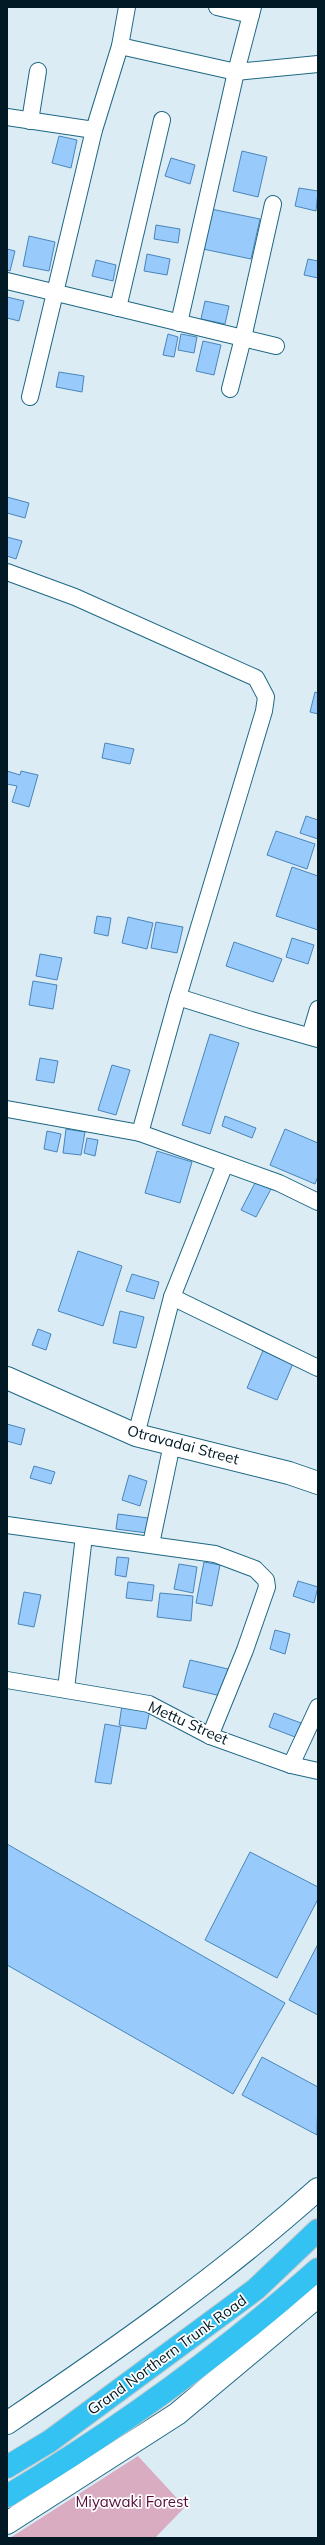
<svg xmlns="http://www.w3.org/2000/svg" width="325" height="2545" viewBox="0 0 325 2545" font-family="Mulish,sans-serif">
<rect width="100%" height="100%" fill="#dcecf4"/>
<polygon fill="#d9acc2" points="138,2456 185,2507 155,2538 10,2538"/>
<g fill="#98cbfb" stroke="#4985bb">
<polygon points="59,136 77,140 71,168 52,163"/>
<polygon points="242,151 267,157 258,197 233,191"/>
<polygon points="171,158 195,165 190,184 165,176"/>
<polygon points="299,188 318,191 316,211 295,206"/>
<polygon points="211,209 260,219 251,259 203,249"/>
<polygon points="156,225 180,229 178,243 154,239"/>
<polygon points="29,236 55,242 49,271 23,266"/>
<polygon points="7,249 15,251 10,271 7,270"/>
<polygon points="147,254 170,259 167,275 144,271"/>
<polygon points="308,259 318,261 318,278 304,275"/>
<polygon points="96,260 116,265 113,281 92,276"/>
<polygon points="7,297 24,301 19,321 7,318"/>
<polygon points="205,301 229,306 225,324 201,319"/>
<polygon points="168,334 178,337 174,357 163,355"/>
<polygon points="181,334 197,337 194,353 178,350"/>
<polygon points="203,341 221,345 214,375 196,371"/>
<polygon points="59,372 84,376 82,392 56,387"/>
<polygon points="7,497 29,503 25,518 7,513"/>
<polygon points="7,537 22,541 16,559 7,556"/>
<polygon points="315,692 318,693 318,714 310,712"/>
<polygon points="105,743 134,749 130,764 102,758"/>
<polygon points="7,771 20,775 21,771 38,775 29,807 12,802 17,786 7,784"/>
<polygon points="306,816 318,820 318,839 300,833"/>
<polygon points="276,831 315,844 307,869 267,855"/>
<polygon points="292,867 318,876 318,930 276,916"/>
<polygon points="97,916 111,918 108,936 94,933"/>
<polygon points="128,917 153,923 147,949 122,943"/>
<polygon points="156,922 183,927 177,953 151,948"/>
<polygon points="292,938 314,945 308,964 286,957"/>
<polygon points="234,942 282,959 273,982 226,966"/>
<polygon points="40,954 62,958 57,980 36,976"/>
<polygon points="33,981 57,985 53,1009 29,1005"/>
<polygon points="210,1034 239,1043 210,1134 182,1125"/>
<polygon points="40,1058 58,1061 54,1083 36,1080"/>
<polygon points="112,1065 130,1070 116,1115 98,1110"/>
<polygon points="225,1116 256,1128 252,1138 222,1126"/>
<polygon points="66,1129 85,1132 81,1155 63,1153"/>
<polygon points="285,1129 318,1143 318,1176 315,1184 270,1165"/>
<polygon points="47,1131 61,1134 57,1152 44,1149"/>
<polygon points="87,1138 98,1140 95,1156 84,1153"/>
<polygon points="157,1151 192,1162 180,1203 145,1193"/>
<polygon points="256,1181 271,1189 256,1217 241,1210"/>
<polygon points="78,1251 122,1266 103,1326 58,1311"/>
<polygon points="132,1274 159,1282 154,1299 126,1291"/>
<polygon points="120,1311 144,1317 136,1348 113,1343"/>
<polygon points="38,1329 51,1334 46,1350 32,1345"/>
<polygon points="265,1346 295,1359 277,1400 247,1388"/>
<polygon points="7,1424 25,1429 21,1445 7,1441"/>
<polygon points="34,1466 55,1472 51,1484 30,1478"/>
<polygon points="129,1475 147,1481 140,1506 122,1500"/>
<polygon points="118,1514 148,1518 147,1533 116,1529"/>
<polygon points="117,1557 129,1558 126,1577 115,1575"/>
<polygon points="204,1562 220,1565 212,1606 196,1603"/>
<polygon points="179,1564 197,1567 193,1593 174,1589"/>
<polygon points="298,1581 318,1587 314,1603 293,1596"/>
<polygon points="128,1582 154,1585 152,1601 126,1598"/>
<polygon points="24,1592 41,1595 34,1627 18,1624"/>
<polygon points="160,1593 193,1596 191,1621 157,1617"/>
<polygon points="275,1630 290,1634 285,1654 270,1649"/>
<polygon points="190,1660 228,1669 221,1696 183,1687"/>
<polygon points="122,1705 150,1710 146,1729 119,1725"/>
<polygon points="274,1713 301,1723 295,1737 269,1727"/>
<polygon points="105,1724 121,1727 111,1784 95,1782"/>
<polygon points="7,1844 285,2003 233,2094 7,1965"/>
<polygon points="250,1852 318,1887 318,1899 277,1978 205,1940"/>
<polygon points="318,1944 318,2015 289,2000"/>
<polygon points="262,2057 318,2087 317,2135 242,2095"/>
</g>
<g fill="none" stroke-linecap="round" stroke-linejoin="round">
<g stroke="#1d6884" stroke-width="18">
<g id="street">
<polyline points="217,7 251,15"/>
<polyline points="120,46 236,72 318,64"/>
<polyline points="7,117 94,130"/>
<polyline points="30,121 38,71"/>
<polyline points="7,281 243,338 273,204"/>
<polyline points="118,308 162,120"/>
<polyline points="179,323 236,72 253,7"/>
<polyline points="230,389 243,338 276,346"/>
<polyline points="30,397 94,130 120,46 127,7"/>
<polyline points="7,572 75,597 256,678 266,697 264,711 178,997"/>
<polyline points="310,1036 318,1009"/>
<polyline points="318,1039 251,1020 178,997 140,1133 279,1183 318,1202"/>
<polyline points="7,1109 140,1133"/>
<polyline points="172,1297 318,1368"/>
<polyline points="136,1435 172,1297 225,1164"/>
<polyline points="7,1525 215,1554 255,1569 266,1580 267,1587 245,1650 210,1736"/>
<polyline points="151,1544 172,1444"/>
<polyline points="7,1680 149,1704 210,1736 291,1765 318,1771"/>
<polyline points="66,1689 84,1536"/>
<polyline points="291,1765 318,1707"/>
</g>
</g>
<g stroke="#1d6884" stroke-width="24">
<g id="secondary">
<polyline points="7,1378 136,1435 289,1473 318,1483"/>
<path d="M7 2423C114 2351 222 2275 318 2189"/>
<polyline points="7,2523 177,2414 318,2296"/>
</g>
</g>
<g stroke="#c2c8ca" stroke-width="24">
<g id="highway">
<polyline points="7,2467 50,2441 256,2289 318,2230"/>
<path d="M7 2496C117 2430 222 2354 318 2269"/>
</g>
</g>
<use href="#street" stroke="#fff" stroke-width="16"/>
<use href="#secondary" stroke="#fff" stroke-width="22"/>
<use href="#highway" stroke="#34c2f3" stroke-width="22"/>
</g>
<g text-anchor="middle" stroke-width="3.5" stroke-linejoin="round" paint-order="stroke">
<g font-size="15" fill="#001924" stroke="#fff">
<text transform="translate(183 1445) rotate(15)" y="5">Otravadai Street</text>
<text transform="translate(188 1723) rotate(24)" y="5">Mettu Street</text>
<text transform="translate(167 2355) rotate(-36)" y="5">Grand Northern Trunk Road</text>
</g>
<g font-size="15" fill="#560b3b" stroke="#fff">
<text x="132" y="2507">Miyawaki Forest</text>
</g>
</g>
<rect width="325" height="2545" fill="none" stroke="#001924" stroke-width="16"/>
</svg>
